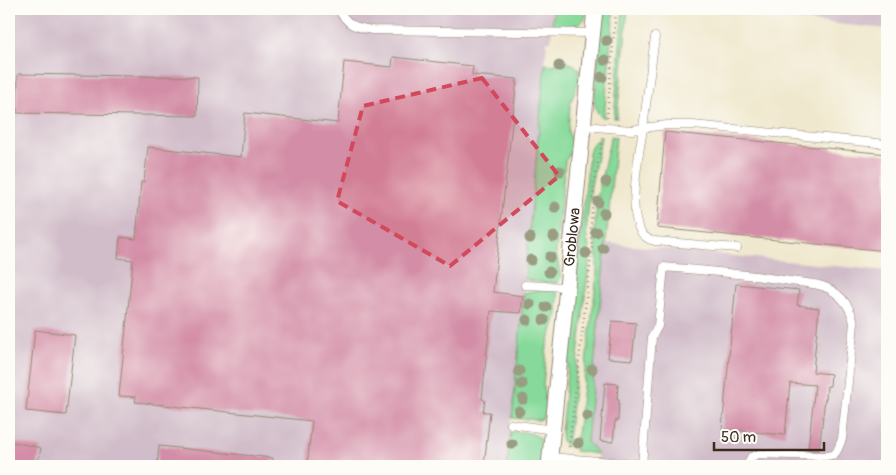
<svg xmlns="http://www.w3.org/2000/svg" width="896" height="475" viewBox="0 0 896 475" font-family="Pangolin,sans-serif">
<rect width="100%" height="100%" fill="#fdfcf7"/>
<filter id="ink" filterUnits="userSpaceOnUse"><feTurbulence type="fractalNoise" baseFrequency=".02" numOctaves="2"/><feDisplacementMap in="SourceGraphic" scale="10" xChannelSelector="R" yChannelSelector="G"/><feConvolveMatrix kernelMatrix="1 2 1 2 8 2 1 2 1" color-interpolation-filters="sRGB"/></filter>
<filter id="wash" filterUnits="userSpaceOnUse"><feTurbulence type="fractalNoise" baseFrequency=".0096" numOctaves="4" result="noise"/><feDisplacementMap in="SourceGraphic" scale="20" xChannelSelector="R" yChannelSelector="G"/><feGaussianBlur stdDeviation="1.12" result="paint"/><feColorMatrix in="noise" values="0 0 0 0 0 0 0 0 0 0 0 0 0 0 0 0 0 1.4 0 .05"/><feComposite in="paint" operator="in"/></filter>
<g filter="url(#wash)">
<rect width="100%" height="100%" fill="#f0e8ce"/>
<g fill="#d1bdc9">
<polygon points="9,9 554,9 551,41 547,41 507,466 9,466"/>
<polygon points="688,9 887,9 887,29"/>
<polygon points="605,243 887,271 887,466 597,466 598,453 586,442"/>
</g>
<g fill="#86d99a" stroke="#60825c">
<path d="M554 9H587C587 29 567 26 552 26Z"/>
<polygon points="603,9 614,9 604,118 597,112 594,101"/>
<polygon points="623,9 628,9 617,118 614,118"/>
<path d="M558 62C593 62 576 84 571 102 569 111 569 121 568 131 569 136 573 142 573 147 573 150 567 158 565 162L556 252 561 278 558 282 556 283 536 282 525 279 545 64 554 65Z"/>
<polygon points="611,136 616,137 587,442 598,454 575,451 597,275 597,256 594,232 595,229 597,198"/>
<path d="M601 137 591 186 589 202 586 233 589 248V264L567 447 562 441 561 433 589 153C591 145 594 140 601 137Z"/>
<polygon points="535,290 554,291 557,292 558,296 557,317 547,346 543,386 547,411 542,419 538,420 512,418 524,293"/>
<polygon points="511,431 530,433 539,437 543,447 542,466 507,466"/>
</g>
<g id="blocks">
<g fill="#d38da6">
<polygon points="393,57 473,66 472,75 517,79 493,292 523,296 521,313 491,311 482,399 485,400 483,412 490,412 484,466 307,466 312,421 135,402 136,397 119,396 133,260 118,258 120,237 136,239 141,182 144,182 148,147 241,157 245,113 338,123 344,62 392,67"/>
<polygon points="18,74 198,77 197,116 17,113"/>
<polygon points="665,132 887,154 887,251 657,228"/>
<polygon points="736,284 799,290 797,305 819,308 813,372 831,374 830,386 827,386 826,399 825,399 819,450 808,450 815,385 790,383 785,435 722,429"/>
<polygon points="612,321 636,323 632,360 608,358"/>
<polygon points="35,330 75,335 66,415 26,411"/>
<polygon points="605,383 618,384 617,400 619,400 618,421 615,421 613,442 600,441"/>
<polygon points="9,441 41,448 37,466 9,466"/>
<polygon points="159,446 273,458 272,466 157,466"/>
</g>
</g>
</g>
<g filter="url(#ink)">
<use href="#blocks" fill-opacity="0" stroke="#968976" stroke-width="1"/>
<g fill="none" stroke-linecap="round" stroke-linejoin="round">
<g stroke="#968976" stroke-width="9">
<g id="service">
<path d="M338 9C348 25 353 27 372 30L592 33"/>
<polyline points="583,126 632,130 643,128 655,37"/>
<path d="M737 248 655 241C652 240 649 240 647 238 623 224 640 152 643 128L667 125H693L887 144"/>
<polyline points="525,285 567,287"/>
<polyline points="511,424 553,430"/>
<polyline points="550,457 660,466"/>
<path d="M642 466 652 337 658 326 664 267C706 271 748 274 790 281 804 283 820 283 831 290 845 298 851 309 854 323L842 439C837 451 838 456 824 456L759 454 751 457 747 466"/>
</g>
</g>
<g stroke="#968976" stroke-width="17">
<g id="minor">
<path id="s1" d="M549 466 595 9"/>
</g>
</g>
<g stroke="#968976" stroke-width="2.5" stroke-dasharray="1 4" stroke-linecap="butt">
<polyline points="607,118 616,9"/>
<path d="M569 447 591 257C594 248 590 239 591 229 591 214 594 200 593 185L603 138"/>
</g>
<use href="#service" stroke="#fff" stroke-width="8"/>
<use href="#minor" stroke="#fff" stroke-width="15"/>
</g>
<g fill="#999d82">
<circle cx="607" cy="41" r="5.5"/>
<circle cx="605" cy="60" r="5.5"/>
<circle cx="559" cy="66" r="5.5"/>
<circle cx="602" cy="77" r="5.5"/>
<circle cx="560" cy="171" r="5.5"/>
<circle cx="606" cy="182" r="5.5"/>
<circle cx="598" cy="202" r="5.5"/>
<circle cx="555" cy="207" r="5.5"/>
<circle cx="604" cy="213" r="5.5"/>
<circle cx="596" cy="232" r="5.5"/>
<circle cx="554" cy="237" r="5.5"/>
<circle cx="530" cy="238" r="5.5"/>
<circle cx="603" cy="248" r="5.5"/>
<circle cx="586" cy="253" r="5.5"/>
<circle cx="550" cy="257" r="5.5"/>
<circle cx="531" cy="260" r="5.5"/>
<circle cx="549" cy="272" r="5.5"/>
<circle cx="530" cy="304" r="5.5"/>
<circle cx="546" cy="307" r="5.5"/>
<circle cx="527" cy="320" r="5.5"/>
<circle cx="544" cy="320" r="5.5"/>
<circle cx="592" cy="369" r="5.5"/>
<circle cx="519" cy="371" r="5.5"/>
<circle cx="522" cy="384" r="5.5"/>
<circle cx="523" cy="399" r="5.5"/>
<circle cx="519" cy="411" r="5.5"/>
<circle cx="587" cy="416" r="5.5"/>
<circle cx="578" cy="443" r="5.5"/>
<circle cx="512" cy="444" r="5.5"/>
</g>
</g>
<path fill="#d1495b" fill-opacity="0.2" stroke="#d1495b" stroke-width="4" stroke-dasharray="10 6" stroke-linejoin="round" d="M482 78 559 176 450 266 337 201 363 106Z"/>
<g text-anchor="middle" stroke-width="4" stroke-linejoin="round" paint-order="stroke">
<g font-size="15" fill="#3b2a1e" stroke="#fdfcf7">
<text dy="5" stroke="none"><textPath href="#s1" startOffset="230">Groblowa</textPath></text>
</g>
</g>
<rect width="896" height="475" fill="none" stroke="#fdfcf7" stroke-width="30"/>
<path d="M714 442v8h110v-8" fill="none" stroke="#3b2a1e" stroke-width="2.5"/>
<text x="721" y="442" font-size="15" fill="#3b2a1e" stroke="#fdfcf7" stroke-width="4" paint-order="stroke">50 m</text>
</svg>
